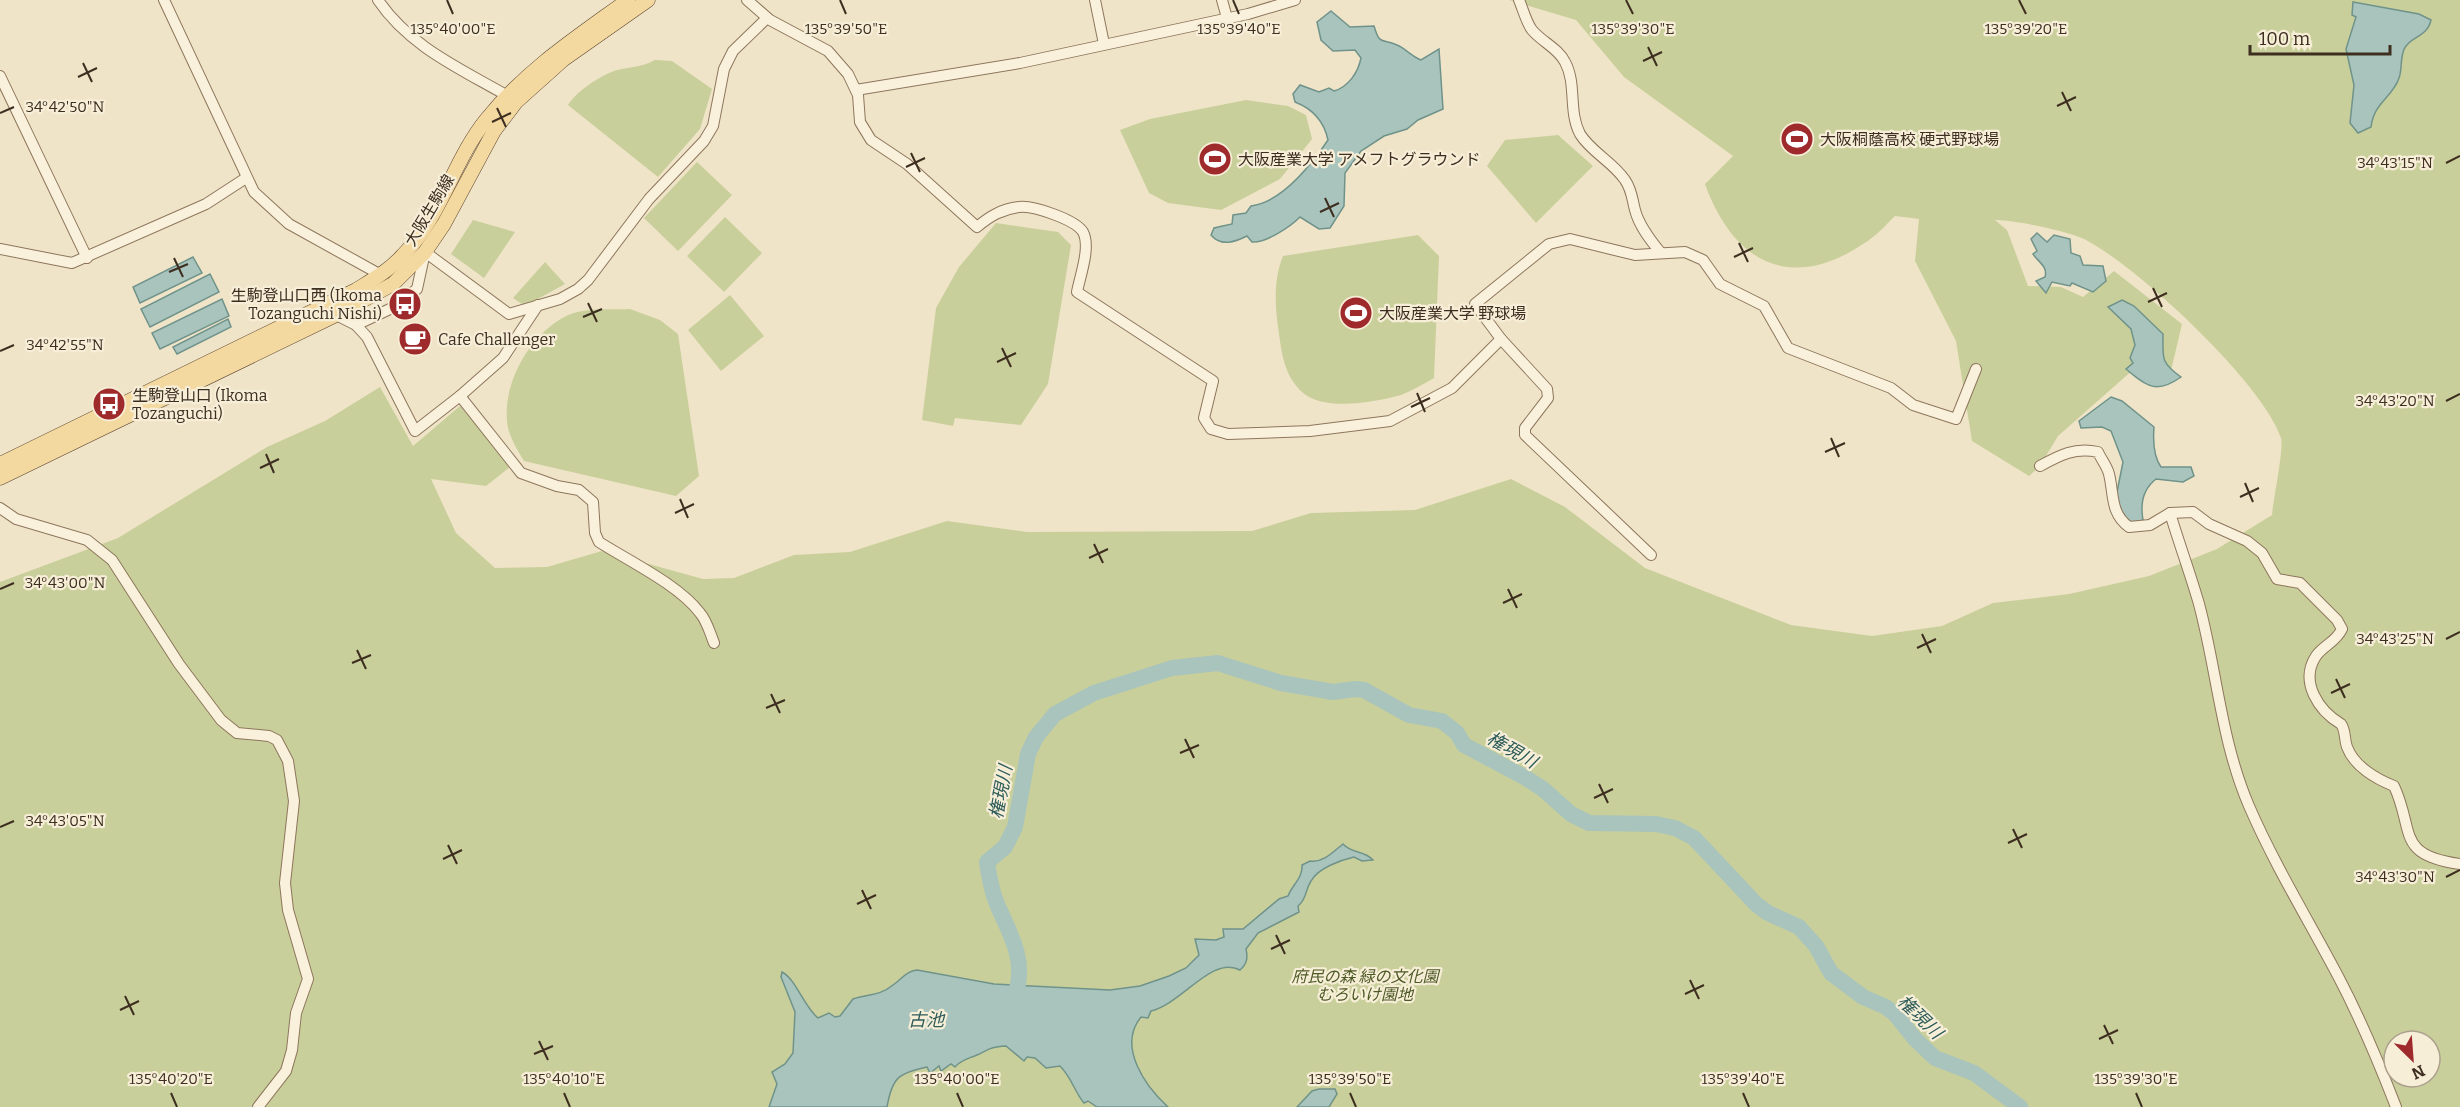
<svg xmlns="http://www.w3.org/2000/svg" width="2460" height="1107" viewBox="0 0 2460 1107" font-family="Bitter,'Noto Sans JP',serif">
<rect width="100%" height="100%" fill="#f0e4c8"/>
<g fill="#c9cf9b" fill-rule="evenodd">
<path d="M1509 0H2460V1107H0V582L118 538 267 447 325 421 380 387 413 446 460 406 510 467 486 486 431 479 456 533 495 568 547 567 602 551 703 579 734 578 794 555 850 552 947 521 1027 532 1252 531 1311 513 1415 510 1511 479 1565 507 1645 568 1791 625 1872 636 1942 626 1993 603 2069 594 2149 576 2217 549 2272 515C2273 501 2284 449 2281 438 2263 383 2136 265 2084 239 2066 231 2015 220 1995 220L2007 230 2028 286 2061 287 2083 297 2114 271 2182 324 2170 375 2134 369 2058 436 2040 466 2029 476 1972 441 1956 341 1915 261 1919 219 1895 216C1885 226 1875 237 1863 244 1790 293 1733 262 1705 184L1733 156 1624 77 1576 20ZM2394 1041H2430V1077H2394Z"/>
<path d="M655 60 672 61 712 89 700 129 658 177 568 105C576 92 596 79 609 73 624 66 640 69 655 60Z"/>
<polygon points="1246,100 1288,106 1306,115 1312,139 1280,179 1221,210 1168,203 1149,193 1120,130 1150,119"/>
<polygon points="1558,135 1593,166 1536,223 1487,166 1505,140"/>
<polygon points="697,162 732,195 678,251 644,218"/>
<polygon points="725,217 762,253 724,292 687,256"/>
<polygon points="473,220 515,232 484,278 451,254"/>
<polygon points="996,223 1058,232 1071,245 1048,384 1021,425 955,418 953,426 922,420 936,308 959,267"/>
<path d="M1418 235 1439 256 1434 378C1423 384 1412 391 1401 395 1376 402 1323 412 1302 392 1285 376 1282 356 1279 334 1275 309 1273 280 1283 256Z"/>
<polygon points="545,262 565,284 525,306 513,298"/>
<polygon points="730,295 764,336 721,371 688,330"/>
<path d="M630 309 660 320 678 334 699 476 676 496 524 461C518 451 511 440 508 428 500 386 529 335 566 316 585 307 610 310 630 309Z"/>
</g>
<g fill="#a9c4bc" stroke="#6f938a" stroke-width="1.5">
<path d="M2353 2 2419 14 2431 20C2427 37 2414 35 2406 46 2399 55 2403 68 2399 78 2393 97 2374 102 2371 127L2358 133 2350 123 2354 85 2346 49 2356 17 2352 15Z"/>
<path d="M1331 11 1350 27 1374 26C1380 46 1381 38 1397 45 1405 48 1411 56 1421 60L1439 49 1443 109 1418 120 1407 129 1384 136 1361 151 1345 173 1344 206 1330 228 1319 229 1300 217C1290 227 1266 243 1252 242L1247 236C1235 242 1221 247 1211 235L1214 228 1232 224 1233 215 1246 213 1251 206C1282 202 1311 165 1328 140 1324 121 1313 109 1295 102L1293 94 1300 85 1319 92 1329 88 1334 91C1348 87 1358 73 1361 58L1355 50 1333 51 1321 40 1317 22Z"/>
<path d="M2037 233 2047 242 2054 235 2070 239 2071 253 2080 256 2083 265 2103 266 2106 281 2093 292 2072 283 2070 286 2052 282 2046 293 2036 281 2045 277C2048 266 2038 262 2033 254L2037 251 2031 239Z"/>
<polygon points="193,257 202,273 140,303 133,287"/>
<polygon points="210,274 219,292 150,327 141,309"/>
<polygon points="222,299 229,316 160,349 152,333"/>
<path d="M2122 300 2134 306 2163 334C2163 358 2160 362 2181 377 2157 394 2147 387 2126 369L2133 363 2130 358 2135 345 2131 329 2108 307Z"/>
<polygon points="228,319 231,327 177,354 173,347"/>
<path d="M2111 397 2122 401 2154 427C2153 440 2153 456 2161 467H2191L2194 476 2183 482 2156 479C2142 490 2140 504 2143 520L2133 523 2125 520 2116 497 2123 462 2111 431 2102 427 2081 428 2079 421Z"/>
<path d="M1343 844C1352 854 1364 850 1373 860L1362 861 1354 857C1341 860 1318 868 1311 881 1305 890 1307 899 1298 906L1299 912 1258 933 1246 949C1248 958 1247 964 1240 970 1212 955 1183 1003 1151 1011L1148 1018 1141 1017C1117 1046 1145 1086 1168 1107H1097L1088 1101 1084 1103C1074 1091 1072 1078 1060 1066L1046 1068 1035 1058 1027 1057 1024 1061 1006 1046C990 1047 990 1049 977 1055 968 1059 962 1059 955 1067L951 1064 941 1071 939 1066 930 1073 927 1067C898 1073 892 1078 887 1107H769L777 1084 772 1072 785 1064 793 1053 795 1012 781 977 782 972C796 979 804 1007 818 1018L829 1013 835 1017 840 1016 853 999C867 994 880 996 893 985 902 979 906 971 917 970L994 984 1110 990 1140 986 1169 976 1186 968 1199 955 1195 939 1216 940 1224 937 1223 929H1243L1279 899 1288 896C1292 885 1303 878 1302 865L1310 861C1323 863 1333 852 1343 844Z"/>
<polygon points="1319,1089 1335,1089 1337,1094 1329,1107 1297,1107 1312,1091"/>
</g>
<g fill="none" stroke-linecap="round" stroke-linejoin="round">
<path stroke="#a9c4bc" stroke-width="16" d="M1017 989C1025 957 1009 932 997 904 991 890 989 876 987 862L1005 847 1015 827 1028 754 1036 737 1055 714 1094 693 1172 668 1218 663 1281 683 1333 692 1355 689 1364 690 1409 715 1442 721 1457 733 1464 745 1526 778 1543 789 1571 814 1589 823 1656 824 1675 828 1694 838 1756 904 1768 913 1799 927 1816 946 1831 973 1863 997 1886 1007 1895 1014 1915 1039 1935 1058 1974 1073 2020 1107"/>
<g stroke="#8d765c" stroke-width="12">
<g id="minor">
<polyline points="164,0 254,192 289,224 381,275"/>
<path d="M378 0C409 46 459 68 506 95"/>
<path d="M747 0 770 20 828 51 848 74 858 95 860 122 871 140 907 164 977 227C990 216 1002 209 1019 207 1033 205 1076 220 1083 232 1091 247 1080 276 1077 292L1213 381 1204 418 1211 429 1228 434 1310 431 1390 421 1452 388 1501 339 1475 304 1549 244 1570 239 1635 255 1685 252 1703 260 1720 284 1764 306 1788 348 1891 388 1913 405 1956 419 1976 369"/>
<polyline points="1095,0 1104,44"/>
<polyline points="1222,0 1227,18"/>
<path d="M1519 0C1523 9 1526 22 1532 30 1542 42 1558 48 1565 62 1577 84 1568 111 1580 134 1591 152 1613 162 1625 180 1632 190 1632 199 1635 210 1639 226 1651 241 1661 253"/>
<polyline points="0,76 87,258"/>
<polyline points="856,90 1020,63 1248,14 1295,0"/>
<polyline points="0,249 72,263 206,204 246,178"/>
<polyline points="336,315 356,325 367,337 415,431 460,396 503,358 538,305"/>
<polyline points="356,325 392,308 417,289 425,252 509,314 560,299 578,289 588,280 649,199 704,141 713,126 724,69 733,51 767,18"/>
<polyline points="1501,339 1547,389 1548,398 1525,428 1525,435 1651,555"/>
<path d="M460 396 521 473 557 486 579 490 593 502 595 533 599 542C629 561 679 585 700 613 707 621 710 633 714 643"/>
<path d="M2040 466C2060 455 2075 447 2098 452 2101 459 2107 466 2109 474 2114 494 2110 513 2129 527L2150 525 2170 513 2193 512 2209 524 2247 541 2262 553 2277 579 2300 583 2337 620 2342 629C2336 642 2324 645 2316 656 2299 682 2319 711 2341 724 2346 731 2344 739 2347 747 2354 766 2376 779 2394 786 2415 831 2395 855 2460 864"/>
<polyline points="0,508 16,519 87,540 112,560 179,664 221,720 237,733 269,736 277,740 288,761 294,801 285,883 288,910 308,979 296,1013 292,1050 286,1071 258,1107"/>
<path d="M2170 513C2179 543 2190 573 2199 604 2217 671 2221 741 2249 806 2275 866 2309 921 2339 978 2361 1020 2379 1063 2396 1107"/>
</g>
</g>
<g stroke="#5b4430" stroke-width="15">
<g id="major">
<path d="M0 464 356 290C372 280 390 270 403 255 441 217 453 161 486 120 526 70 577 37 628 0"/>
<polyline points="0,478 336,315 393,284 425,252 444,224 494,131 516,102 564,59 648,0"/>
</g>
</g>
<use href="#minor" stroke="#faf1dc" stroke-width="10"/>
<use href="#major" stroke="#f3d9a0" stroke-width="14"/>
</g>
<path fill="none" stroke="#3d2e20" stroke-width="2" d="M447 0 453 14M840 0 846 14M1233 0 1239 14M1626 0 1633 14M2019 0 2026 14M1648 47 1657 66M1643 61 1662 52M83 63 92 82M78 77 97 68M2062 92 2071 111M2057 106 2076 97M497 108 506 127M0 113 14 107M492 122 511 113M911 153 920 172M2446 163 2460 156M906 167 925 158M1325 198 1334 217M1320 212 1339 203M1739 243 1748 262M1734 257 1753 248M174 258 183 277M169 272 188 264M2153 288 2162 307M2148 302 2167 293M588 303 597 322M583 317 602 309M1002 348 1011 367M0 351 14 345M997 362 1016 353M1417 393 1425 412M2446 401 2460 394M1411 407 1430 398M1831 438 1839 457M1825 452 1845 443M266 454 274 473M260 468 279 459M2245 483 2253 502M2240 497 2259 488M680 499 688 518M675 513 694 504M1094 544 1103 563M1089 558 1108 549M0 589 14 583M1508 589 1517 608M1503 603 1522 594M1922 634 1931 653M2446 639 2460 632M1917 648 1936 639M357 650 366 669M352 663 371 655M2336 679 2345 698M2331 693 2350 684M771 694 780 713M766 708 785 700M1185 739 1194 758M1180 753 1199 745M1599 784 1608 803M1594 798 1613 789M0 827 14 821M2013 829 2022 848M2008 843 2027 834M448 845 457 864M443 859 462 850M2446 877 2460 870M862 890 871 909M857 904 876 895M1276 935 1285 954M1271 949 1290 940M1690 980 1699 999M1685 994 1704 985M125 996 134 1015M120 1010 139 1001M2104 1025 2113 1044M2099 1039 2118 1030M539 1041 548 1060M534 1054 553 1046M171 1093 177 1107M564 1093 570 1107M957 1093 963 1107M1350 1093 1356 1107M1743 1093 1749 1107M2136 1093 2142 1107"/>
<defs>
<g id="stadium-disc" transform="scale(1.725)"><circle r="9.5" fill="#9e2a2b" stroke="#f7eed8"/><path d="M0-5a6.5 5 0 1 0 0 10a6.5 5 0 1 0 0-10ZM-3.5-1.8h7v3.6h-7Z" fill="#fff"/></g>
<g id="bus-disc" transform="scale(1.725)"><circle r="9.5" fill="#9e2a2b" stroke="#f7eed8"/><path d="M-5-6H5V4H4V6H2V4H-2V6H-4V4H-5ZM-3.5-4V0h7V-4ZM-3.5 1.2v1.5H-2V1.2ZM2 1.2v1.5H3.5V1.2Z" fill="#fff"/></g>
<g id="cafe-disc" transform="scale(1.725)"><circle r="9.5" fill="#9e2a2b" stroke="#f7eed8"/><path d="M-5.5-4.5H6V0H3Q3 3.5 0 3.5H-2.5Q-5.5 3.5-5.5 0ZM3-3.2v2h1.7v-2ZM-6 4.5H4V6H-6Z" fill="#fff"/></g>
</defs>
<g fill-rule="evenodd">
<use href="#stadium-disc" x="1797" y="139"/>
<use href="#stadium-disc" x="1215" y="159"/>
<use href="#bus-disc" x="405" y="304"/>
<use href="#stadium-disc" x="1356" y="313"/>
<use href="#cafe-disc" x="415" y="339"/>
<use href="#bus-disc" x="109" y="404"/>
</g>
<g text-anchor="middle" stroke-width="4.5" stroke-linejoin="round" paint-order="stroke">
<g font-size="16" fill="#3d2e20" stroke="#f7eed8" text-anchor="start">
<text x="1820" y="145">大阪桐蔭高校 硬式野球場</text>
<text x="1238" y="165">大阪産業大学 アメフトグラウンド</text>
<text x="382" y="301" text-anchor="end">生駒登山口西 (Ikoma<tspan x="382" dy="18">Tozanguchi Nishi)</tspan></text>
<text x="1379" y="319">大阪産業大学 野球場</text>
<text x="438" y="345">Cafe Challenger</text>
<text x="132" y="401">生駒登山口 (Ikoma<tspan x="132" dy="18">Tozanguchi)</tspan></text>
</g>
<g font-size="16" fill="#3d2e20" stroke="#f7eed8">
<text transform="translate(429 210) rotate(-59)" y="6">大阪生駒線</text>
</g>
<g font-size="16" font-style="italic" fill="#4d5a26" stroke="#f7eed8">
<text x="1365" y="982">府民の森 緑の文化園<tspan x="1365" dy="18">むろいけ園地</tspan></text>
</g>
<g font-size="18" font-style="italic" fill="#2f5d5a" stroke="#f7eed8">
<text transform="translate(1512 750) rotate(30)" y="6">権現川</text>
<text transform="translate(1001 792) rotate(-79)" y="6">権現川</text>
<text transform="translate(1920 1017) rotate(44)" y="6">権現川</text>
<text x="926" y="1026">古池</text>
</g>
</g>
<g font-size="15" text-anchor="middle" fill="#3d2e20" stroke="#f7eed8" stroke-width="4.5" stroke-linejoin="round" paint-order="stroke">
<text x="453" y="34">135°40'00"E</text>
<text x="846" y="34">135°39'50"E</text>
<text x="1239" y="34">135°39'40"E</text>
<text x="1633" y="34">135°39'30"E</text>
<text x="2026" y="34">135°39'20"E</text>
<text x="65" y="112">34°42'50"N</text>
<text x="2395" y="168">34°43'15"N</text>
<text x="65" y="350">34°42'55"N</text>
<text x="2395" y="406">34°43'20"N</text>
<text x="65" y="588">34°43'00"N</text>
<text x="2395" y="644">34°43'25"N</text>
<text x="65" y="826">34°43'05"N</text>
<text x="2395" y="882">34°43'30"N</text>
<text x="171" y="1084">135°40'20"E</text>
<text x="564" y="1084">135°40'10"E</text>
<text x="957" y="1084">135°40'00"E</text>
<text x="1350" y="1084">135°39'50"E</text>
<text x="1743" y="1084">135°39'40"E</text>
<text x="2136" y="1084">135°39'30"E</text>
</g>
<g transform="translate(2412 1059) rotate(155)"><circle r="28" fill="#f7eed8" stroke="#ada18e" stroke-width="1.5"/>
<path d="M0-4.5L10 22L0 15L-10 22Z" fill="#9e2a2b"/>
<text y="-9" font-size="16" font-weight="bold" text-anchor="middle" fill="#3d2e20">N</text>
</g>
<path d="M2250 45v9h140v-9" fill="none" stroke="#3d2e20" stroke-width="3"/>
<text x="2259" y="45" font-size="18" fill="#3d2e20" stroke="#f7eed8" stroke-width="4.5" paint-order="stroke">100 m</text>
</svg>
